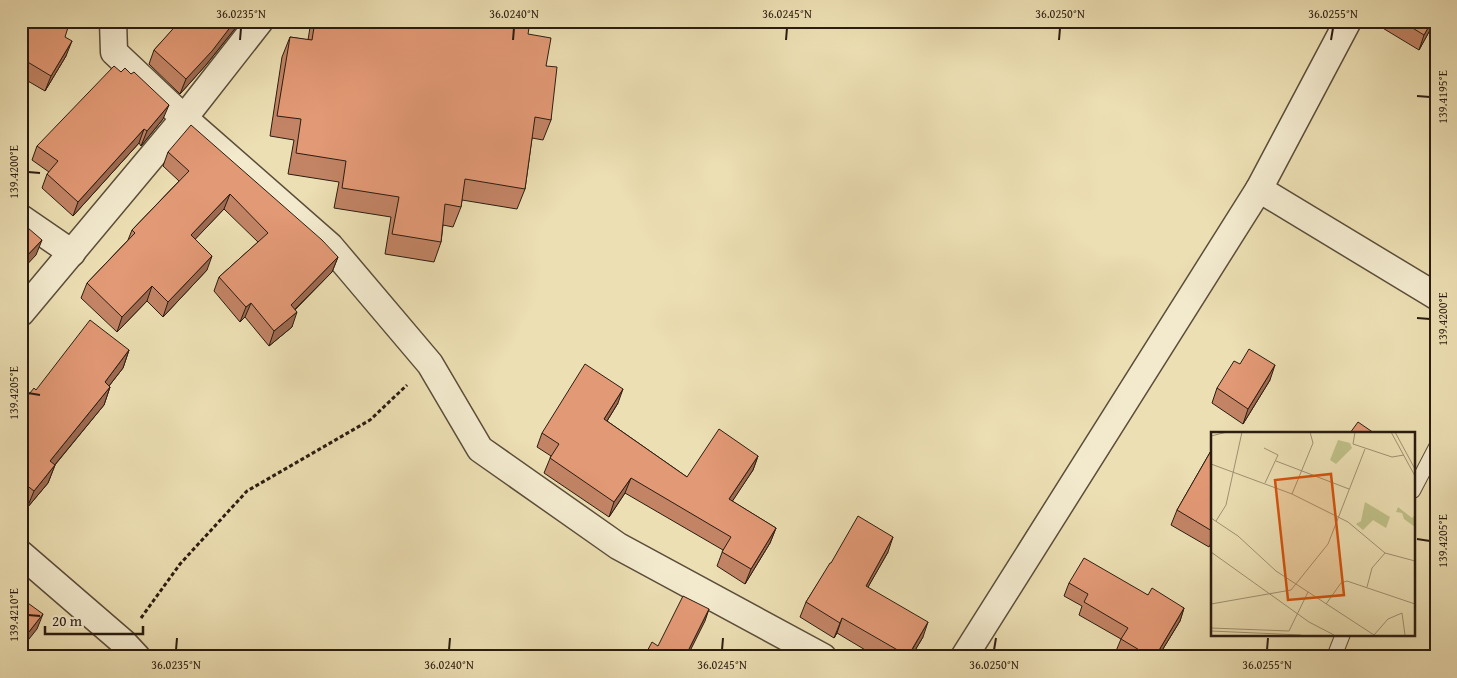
<svg xmlns="http://www.w3.org/2000/svg" width="1457" height="678" viewBox="0 0 1457 678" font-family="'Gentium Book Plus',serif">
<rect width="100%" height="100%" fill="#ecdfb3"/>
<filter id="stains"><feTurbulence type="fractalNoise" baseFrequency=".004" numOctaves="4"/><feColorMatrix values="0 0 0 0 .2 0 0 0 0 .09 0 0 0 0 .02 0 0 0 .5 -.17"/></filter>
<radialGradient id="worn" r=".72"><stop offset=".6" stop-color="#630" stop-opacity="0"/><stop offset="1" stop-color="#630" stop-opacity=".3"/></radialGradient>
<g fill="none" stroke-linecap="round" stroke-linejoin="round">
<g stroke="#5b4d3a" stroke-width="16">
<g id="lane">
<polyline points="1413,491 1436,447"/>
<polyline points="1334,657 1343,634"/>
</g>
</g>
<g stroke="#5b4d3a" stroke-width="29">
<g id="street">
<polyline points="113,21 114,52 184,118 330,246 430,364 480,449 618,546 823,657"/>
<polyline points="1259,189 1436,296"/>
<polyline points="21,218 72,253"/>
<polyline points="21,313 184,118 260,21"/>
<polyline points="21,554 123,642 137,657"/>
<polyline points="964,657 1259,189 1348,21"/>
</g>
</g>
<polyline stroke="#2b1c11" stroke-width="3" stroke-dasharray="4 2.5" stroke-linecap="butt" points="141,618 180,564 247,491 370,420 407,385"/>
<use href="#lane" stroke="#f3eace" stroke-width="14"/>
<use href="#street" stroke="#f3eace" stroke-width="26"/>
</g>
<g fill="#c28465" stroke="#2b1c11">
<polygon points="177,21 241,21 206,65 180,94 149,64 154,50 179,23"/>
<polygon points="311,21 485,21 528,34 546,66 551,120 543,140 532,138 525,189 517,209 462,200 461,207 453,227 443,225 441,242 434,262 385,254 391,217 334,208 339,182 288,174 294,140 270,136 282,57 290,37 308,40"/>
<polygon points="1377,21 1435,21 1419,50 1376,24"/>
<polygon points="21,28 65,37 66,56 45,91 21,77"/>
<polygon points="163,119 141,146 139,143 73,216 42,188 47,174 49,172 32,160 37,146"/>
<polygon points="168,152 338,257 332,272 295,310 292,327 269,346 245,317 240,322 214,291 219,277 258,242 224,209 195,239 207,270 163,317 147,301 117,332 81,298 87,283 128,240 132,230 179,181 163,166"/>
<polygon points="129,350 123,368 109,386 110,387 104,405 55,465 48,483 27,508 21,504 21,404 36,390"/>
<polygon points="1270,380 1243,424 1212,403 1217,388"/>
<polygon points="618,403 607,421 687,477 758,456 753,470 732,501 776,528 770,543 745,584 717,566 723,550 625,493 609,517 544,473 551,456 537,447 542,433"/>
<polygon points="1212,449 1212,541 1209,547 1171,525 1177,510"/>
<polygon points="888,552 868,587 923,637 911,657 877,657 837,633 834,638 800,617 806,602 831,563"/>
<polygon points="1069,583 1148,595 1184,608 1180,621 1158,657 1125,657 1116,651 1121,639 1079,615 1082,606 1064,596"/>
</g>
<g fill="#9e6b52" stroke="#2b1c11">
<polygon points="235,21 241,21 206,65 180,94 186,79"/>
<polygon points="1432,21 1435,21 1419,50 1424,35"/>
<polygon points="72,41 66,56 45,91 51,76"/>
<polygon points="169,105 163,119 141,146 147,131"/>
<polygon points="144,129 139,143 73,216 78,202"/>
<polygon points="230,194 224,209 186,249 191,235"/>
<polygon points="42,240 36,255 21,271 21,262"/>
<polygon points="212,256 207,270 163,317 168,302"/>
<polygon points="338,257 332,272 285,319 291,305"/>
<polygon points="152,286 147,301 117,332 122,317"/>
<polygon points="251,303 245,317 240,322 246,307"/>
<polygon points="297,312 292,327 269,346 274,331"/>
<polygon points="129,350 123,368 98,400 105,382"/>
<polygon points="1275,365 1270,380 1243,424 1248,409"/>
<polygon points="110,387 104,405 43,479 50,461"/>
<polygon points="623,389 618,403 599,434 604,419"/>
<polygon points="758,456 753,470 724,514 729,499"/>
<polygon points="55,465 48,483 27,508 34,491"/>
<polygon points="631,478 625,493 609,517 614,502"/>
<polygon points="776,528 770,543 745,584 751,569"/>
<polygon points="893,537 888,552 860,601 866,586"/>
<polygon points="1184,608 1180,621 1158,657 1155,657"/>
<polygon points="709,609 705,621 687,657 685,657"/>
<polygon points="43,614 37,629 21,649 21,642"/>
<polygon points="842,618 837,633 834,638"/>
<polygon points="928,622 923,637 911,657 908,657"/>
</g>
<g fill="#e29975" stroke="#2b1c11">
<polygon points="25,21 70,21 65,37 72,41 51,76 21,58 21,28"/>
<polygon points="180,21 235,21 212,51 186,79 154,50"/>
<polygon points="315,21 485,21 529,28 528,34 551,38 546,66 557,67 551,120 535,117 525,189 465,179 461,207 445,204 441,242 392,234 399,197 342,188 346,161 296,153 301,119 277,116 290,37 312,40"/>
<polygon points="1401,21 1432,21 1424,35"/>
<polygon points="114,66 121,72 125,68 131,74 134,72 169,105 147,131 144,129 78,202 47,174 58,161 37,146"/>
<polygon points="191,125 322,240 338,257 291,305 297,312 274,331 251,303 246,307 219,277 268,233 230,194 191,235 212,256 168,302 152,286 122,317 87,283 135,233 132,230 189,171 168,152"/>
<polygon points="21,222 42,240 21,262"/>
<polygon points="90,320 129,350 105,382 110,387 50,461 55,465 34,491 21,481 21,404 34,388 36,390"/>
<polygon points="1249,349 1275,365 1248,409 1217,388 1234,361 1240,364"/>
<polygon points="585,364 623,389 604,419 687,477 719,429 758,456 729,499 776,528 751,569 722,552 731,537 631,478 614,502 550,458 559,444 542,433"/>
<polygon points="1358,422 1374,433 1350,433"/>
<polygon points="1212,449 1212,531 1177,510"/>
<polygon points="858,516 893,537 866,586 928,622 908,656 842,618 840,623 806,602 830,563 831,563"/>
<polygon points="1084,558 1148,595 1152,588 1184,608 1155,657 1151,657 1121,639 1128,628 1084,602 1088,594 1069,583"/>
<polygon points="683,596 709,609 685,657 644,657 652,642 658,646"/>
<polygon points="21,598 43,614 21,642"/>
</g>
<path fill="none" stroke="#2b1c11" stroke-width="2" d="M240 40 241 28M513 40 514 28M786 40 787 28M1059 40 1060 28M1331 40 1333 28M1417 96 1430 97M28 172 40 173M1417 318 1430 319M28 393 40 395M1417 539 1430 541M28 615 40 616M176 650 177 638M449 650 450 638M722 650 723 638M994 650 996 638M1267 650 1268 638"/>
<g transform="translate(1211 432)">
<rect width="204" height="204" fill="#ecdfb3"/>
<path d="M127 8 139 11 141 16 125 32 119 28ZM154 70 179 85 175 96 162 88 152 98 145 92 150 89ZM187 75 201 86 204 83V95L193 87 191 81 185 80Z" fill="#bfc088"/>
<path fill="none" stroke="#9f9172" stroke-width="1" d="M144 0 142 12 181 25 193 23M180 0 204 44M184 0 204 37M0 4 16 0M53 16 67 23 54 51M65 29 138 57M0 32 81 62 137 90 174 121 204 129M81 62 102 11 99 0M0 86 27 104 65 139 163 203M5 89 15 73 31 0M0 120 98 190M156 155 161 136 174 121M0 172 80 158 117 112 154 17M115 172 130 151 136 149 204 172M98 190 123 203M0 196 78 199M0 199 90 203M78 199 97 160M163 203 177 187 191 181 194 203"/>
<path fill="#d5530c" fill-opacity="0.15" stroke="#d5530c" stroke-width="2.5" d="M120 42 133 163 77 168 64 48Z"/>
<rect width="204" height="204" fill="none" stroke="#2b1c11" stroke-width="2.5"/>
</g>
<rect width="1457" height="678" fill="none" stroke="#ecdfb3" stroke-width="55"/>
<path d="M45 626v8h98v-8" fill="none" stroke="#2b1c11" stroke-width="2.5"/>
<text x="52" y="626" font-size="15" fill="#2b1c11" stroke="#f3eace" stroke-width="4" paint-order="stroke">20 m</text>
<rect x="28" y="28" width="1402" height="622" fill="none" stroke="#2b1c11" stroke-width="2"/>
<g font-size="12" text-anchor="middle" fill="#2b1c11">
<text x="241" y="18">36.0235°N</text>
<text x="514" y="18">36.0240°N</text>
<text x="787" y="18">36.0245°N</text>
<text x="1060" y="18">36.0250°N</text>
<text x="1333" y="18">36.0255°N</text>
<text transform="translate(1443 97) rotate(-90)" y="4">139.4195°E</text>
<text transform="translate(14 172) rotate(-90)" y="4">139.4200°E</text>
<text transform="translate(1443 319) rotate(-90)" y="4">139.4200°E</text>
<text transform="translate(14 393) rotate(-90)" y="4">139.4205°E</text>
<text transform="translate(1443 541) rotate(-90)" y="4">139.4205°E</text>
<text transform="translate(14 615) rotate(-90)" y="4">139.4210°E</text>
<text x="176" y="669">36.0235°N</text>
<text x="449" y="669">36.0240°N</text>
<text x="722" y="669">36.0245°N</text>
<text x="994" y="669">36.0250°N</text>
<text x="1267" y="669">36.0255°N</text>
</g>
<rect width="100%" height="100%" filter="url(#stains)"/>
<rect width="100%" height="100%" fill="url(#worn)"/>
</svg>
